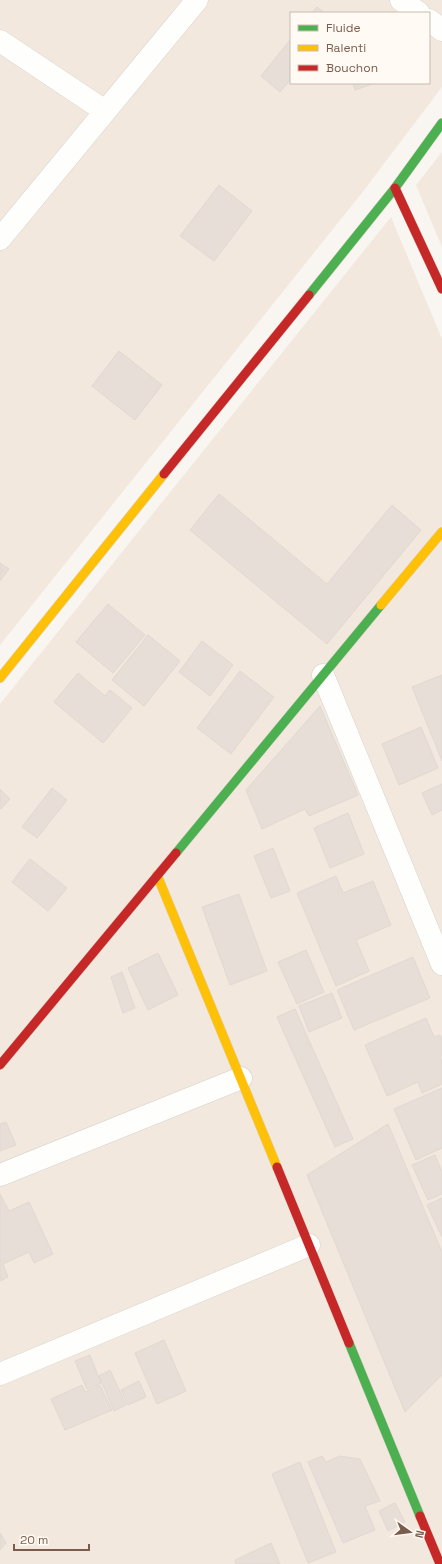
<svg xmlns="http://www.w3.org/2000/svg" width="442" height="1564" viewBox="0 0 442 1564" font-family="'Space Grotesk',sans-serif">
<rect width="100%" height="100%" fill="#f9f5f0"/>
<g fill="#f2e8de" fill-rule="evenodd">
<path d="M0 0H442V87L361 194 0 645ZM291 13H429V83H291Z"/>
<polygon points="442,152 442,247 416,185"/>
<polygon points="391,217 442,339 442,1564 0,1564 0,704"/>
</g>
<g fill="#e6ded7" stroke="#e2d8d2">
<polygon points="317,7 325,13 312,13"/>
<polygon points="291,39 291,79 280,92 261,76"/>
<polygon points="353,83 376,83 355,90"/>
<polygon points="219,185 252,211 214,261 180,236"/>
<polygon points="119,351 162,385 135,420 92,386"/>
<polygon points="219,494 327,584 392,505 421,530 327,644 190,530"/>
<polygon points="0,563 9,569 0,581"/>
<polygon points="108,604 145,635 113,673 76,642"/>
<polygon points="148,635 180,661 144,706 112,680"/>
<polygon points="202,641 233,665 210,696 179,672"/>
<polygon points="240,671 274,697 231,754 197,728"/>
<polygon points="78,673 105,696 110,690 132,708 103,743 54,702"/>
<polygon points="442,675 442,761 412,687"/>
<polygon points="320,706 358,795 309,816 305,809 262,829 246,790"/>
<polygon points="421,727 438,768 399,785 382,744"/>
<polygon points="442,784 442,810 432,815 422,793"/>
<polygon points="52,788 67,800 37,838 22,827"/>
<polygon points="0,789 10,799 1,809 0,808"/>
<polygon points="348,813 364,854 330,868 314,828"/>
<polygon points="273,848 290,891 271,898 254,856"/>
<polygon points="30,859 67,888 48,911 12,882"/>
<polygon points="336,876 343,893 373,881 391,925 356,940 369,971 336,986 297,893"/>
<polygon points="239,894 267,971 230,985 202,907"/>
<polygon points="306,950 324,992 297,1004 278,962"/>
<polygon points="158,953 178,995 148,1010 128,968"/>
<polygon points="413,957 430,998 354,1030 337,990"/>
<polygon points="122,972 135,1008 123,1013 111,977"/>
<polygon points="332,993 342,1018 309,1032 299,1006"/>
<polygon points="295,1009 353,1139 335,1147 277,1017"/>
<polygon points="426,1018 434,1037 440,1035 442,1039 442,1055 440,1056 442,1062 442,1084 422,1093 418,1082 387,1096 365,1045"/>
<polygon points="442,1088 442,1148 416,1160 394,1109"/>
<polygon points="6,1122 16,1145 0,1151 0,1124"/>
<polygon points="388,1124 442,1252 442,1375 405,1412 307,1175"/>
<polygon points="435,1155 442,1172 442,1194 428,1200 412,1165"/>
<polygon points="0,1194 9,1211 29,1202 53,1254 34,1263 29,1252 3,1264 8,1277 0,1281"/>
<polygon points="442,1198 442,1237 427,1205"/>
<polygon points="164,1340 186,1391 157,1404 135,1353"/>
<polygon points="90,1355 101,1383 87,1389 75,1361"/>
<polygon points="110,1370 126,1405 114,1411 99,1376"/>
<polygon points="139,1381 146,1397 128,1405 121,1390"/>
<polygon points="82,1385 85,1392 100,1385 112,1410 65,1430 51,1399"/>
<polygon points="322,1456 326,1462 340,1456 360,1459 380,1501 365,1506 375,1530 343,1543 308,1462"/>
<polygon points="300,1462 336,1552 308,1563 272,1474"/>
<polygon points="395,1503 405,1522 388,1531 379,1511"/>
<polygon points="0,1533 6,1543 0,1550"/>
<polygon points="271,1543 280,1564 236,1564 235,1560"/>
</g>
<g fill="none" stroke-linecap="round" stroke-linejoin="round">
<g stroke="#d7d1cb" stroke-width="23">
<g id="street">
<polyline points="401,0 419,13"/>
<polyline points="429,20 442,30"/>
<polyline points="0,41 105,111"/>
<polyline points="0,239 197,0"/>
<polyline points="323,675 442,964"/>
<polyline points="0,1175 241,1078"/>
<polyline points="0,1374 309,1245"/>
</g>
</g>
<g stroke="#d9d2cb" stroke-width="10">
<g id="fast">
<polyline points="309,295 395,188 442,123"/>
<polyline points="176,853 381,605"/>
<polyline points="349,1343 420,1516"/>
</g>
</g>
<g stroke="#d9d2cb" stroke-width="10">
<g id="slow">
<polyline points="381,605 442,532"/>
<polyline points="0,678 164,474"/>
<polyline points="157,875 277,1167"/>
</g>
</g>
<g stroke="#d9d2cb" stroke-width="10">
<g id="jam">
<polyline points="395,188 442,289"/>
<polyline points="164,474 309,295"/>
<polyline points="0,1065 176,853"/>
<polyline points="277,1167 349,1343"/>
<polyline points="420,1516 440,1564"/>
</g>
</g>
<use href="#street" stroke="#fefefd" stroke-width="22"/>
<use href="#fast" stroke="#4caf50" stroke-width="9"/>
<use href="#slow" stroke="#ffc107" stroke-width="9"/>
<use href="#jam" stroke="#c62828" stroke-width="9"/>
</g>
<rect x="290" y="12" width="140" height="72" fill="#fffaf3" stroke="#cabbb1"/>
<rect x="298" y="25" width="20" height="6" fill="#4caf50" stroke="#cabbb1"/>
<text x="326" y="32" font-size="12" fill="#7a5c4d">Fluide</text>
<rect x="298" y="45" width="20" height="6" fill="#ffc107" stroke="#cabbb1"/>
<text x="326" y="52" font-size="12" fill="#7a5c4d">Ralenti</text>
<rect x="298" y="65" width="20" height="6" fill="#c62828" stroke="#cabbb1"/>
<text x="326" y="72" font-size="12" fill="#7a5c4d">Bouchon</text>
<g transform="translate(410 1532) rotate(104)" stroke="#fffaf3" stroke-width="3" paint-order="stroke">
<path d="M0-3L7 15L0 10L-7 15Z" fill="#7a5c4d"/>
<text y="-6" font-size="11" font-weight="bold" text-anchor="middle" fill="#7a5c4d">N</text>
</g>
<path d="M14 1544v6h75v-6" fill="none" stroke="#7a5c4d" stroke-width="2"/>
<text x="20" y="1544" font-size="12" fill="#7a5c4d" stroke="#fffaf3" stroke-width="3" paint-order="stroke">20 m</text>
</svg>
